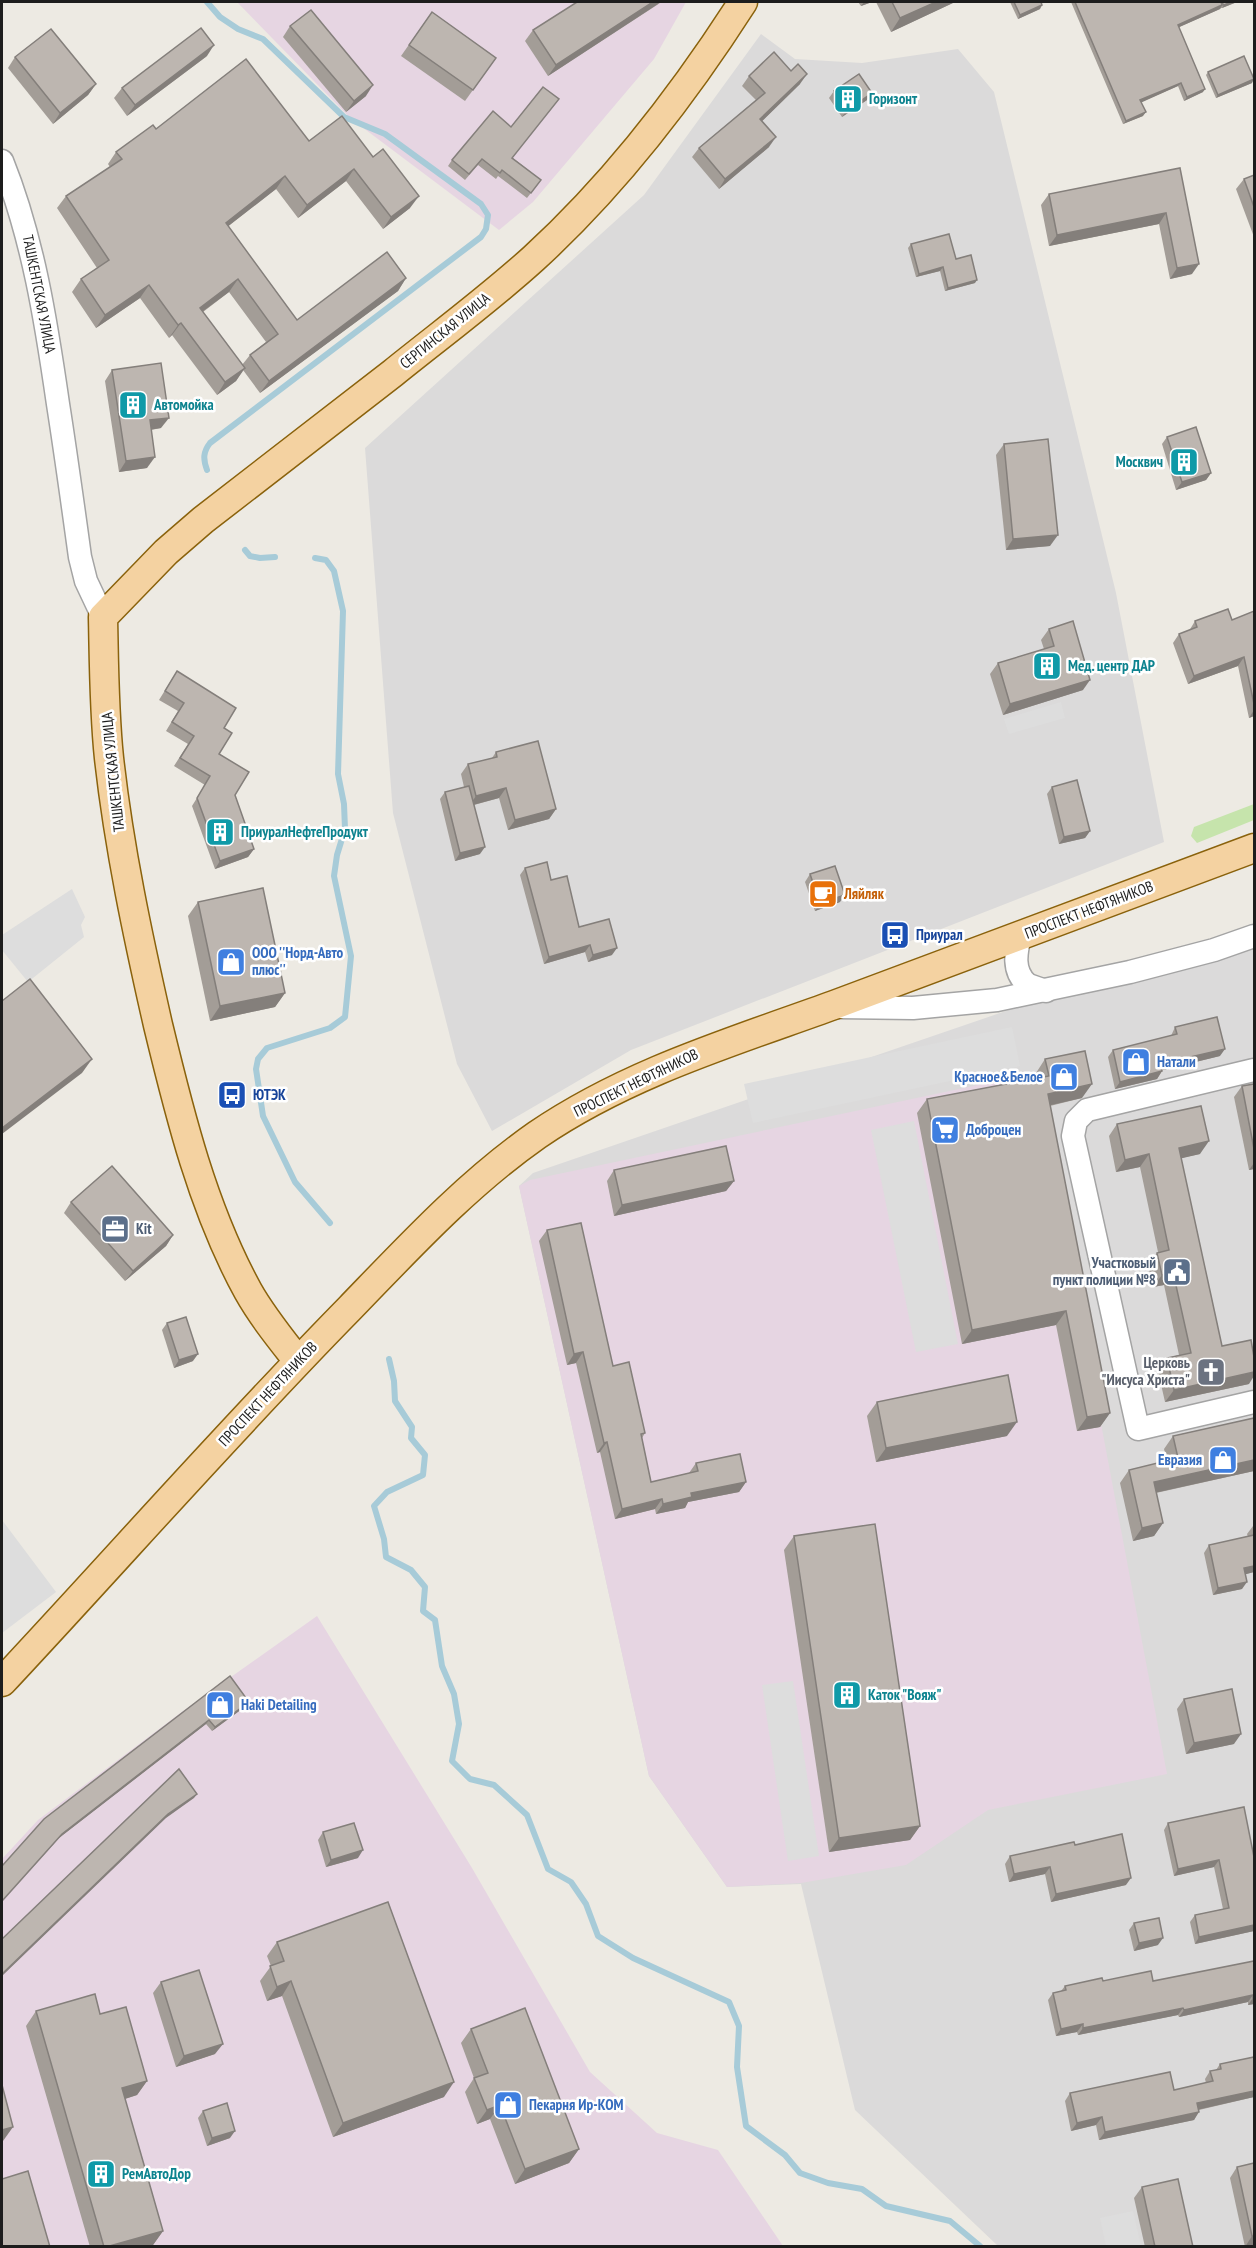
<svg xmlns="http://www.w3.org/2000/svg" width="1256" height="2248" viewBox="0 0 1256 2248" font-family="'PT Sans Narrow',sans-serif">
<rect width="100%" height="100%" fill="#edeae3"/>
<g fill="#dbdada">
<polygon points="761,34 795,59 862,63 958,49 994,92 1116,593 1164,842 631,1050 492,1131 457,1064 393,813 365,448 644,195"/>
<polygon points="1254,926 1254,2246 998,2246 855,2110 801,1884 727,1887 649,1776 519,1186 533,1173"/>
</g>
<g fill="#e6d5e2">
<polygon points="237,2 686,2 654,59 533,202 499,230 350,118"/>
<polygon points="1035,1073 1167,1774 988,1810 906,1865 801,1883 727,1887 649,1776 519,1186 530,1180"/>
<polygon points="317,1616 472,1868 590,2072 657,2133 718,2150 783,2246 2,2246 2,1859 38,1820 183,1711"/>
</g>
<polygon fill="#c6e4ac" points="1254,804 1254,820 1197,843 1191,836 1194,827"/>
<g fill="#ddd">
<polygon points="1061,702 1065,718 1009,734 1004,719"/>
<polygon points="72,889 85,917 81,925 84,937 28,982 2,950 2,935"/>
<polygon points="1012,1027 1020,1066 753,1123 744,1084"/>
<polygon points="914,1121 958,1344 916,1352 871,1130"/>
<polygon points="2,1520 56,1592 2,1633"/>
<polygon points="793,1681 819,1856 788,1861 762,1685"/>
<polygon points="1133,2211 1141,2246 1106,2246 1100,2218"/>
</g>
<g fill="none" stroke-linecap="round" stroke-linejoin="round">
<g stroke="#a7cbd8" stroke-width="6">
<path d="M207 470C203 459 203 452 210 443L481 237 486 229 488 215 481 204 385 134 344 117 263 39 238 29 220 17 207 2"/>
<polyline points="245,550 250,556 260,558 275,557"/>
<polyline points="315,558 326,560 334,571 343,611 338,774 344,804 345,829 337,855 334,876 351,956 345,1017 330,1028 267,1048 258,1059 256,1069 263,1116 295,1182 330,1223"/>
<polyline points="389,1359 394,1381 395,1401 412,1427 411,1438 425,1455 423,1475 387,1492 374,1506 384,1539 386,1557 411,1570 425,1587 423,1611 435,1620 442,1666 454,1694 459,1724 452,1761 470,1779 494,1785 527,1815 548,1869 571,1882 586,1904 598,1936 633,1958 729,2002 739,2026 737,2067 746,2126 785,2155 800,2173 828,2183 862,2189 886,2206 950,2221 980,2246"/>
</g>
<g stroke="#a4a4a4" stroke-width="25">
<g id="minor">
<path d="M2 161C33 238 46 321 58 404 66 455 73 506 80 557L86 581 103 617"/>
<path d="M1020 936C1016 952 1012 971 1027 984 1032 987 1041 989 1046 991"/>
<polyline points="838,1007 913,1008 997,1000 1130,972 1214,950 1254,936"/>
<polyline points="1254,1070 1087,1110 1076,1121 1073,1136 1138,1429 1254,1402"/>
</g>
</g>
<g stroke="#8a620c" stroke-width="31">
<g id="major">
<path d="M298 1361C280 1338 262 1316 248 1291 203 1209 180 1116 158 1025 138 937 119 848 109 758 104 711 104 664 103 617L166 552 203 520C266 471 329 422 393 373 440 335 489 299 534 258 615 184 684 94 743 2"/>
<path d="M2 1682C118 1558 230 1430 350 1308 409 1247 467 1184 537 1135 628 1073 732 1042 834 1005 974 953 1114 901 1254 848"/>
</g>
</g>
<use href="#minor" stroke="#fff" stroke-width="22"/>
<use href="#major" stroke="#f4d2a1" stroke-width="28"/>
</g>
<g fill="#a39d97" fill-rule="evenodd">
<polygon points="858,2 872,2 861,6"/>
<polygon points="876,2 955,2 891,32"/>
<polygon points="1010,2 1041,2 1040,9 1018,19"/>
<polygon points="1071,2 1237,2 1222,8 1221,8 1220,9 1179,27 1203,92 1184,101 1178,86 1141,102 1143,116 1123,124"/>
<polygon points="660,3 548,76 525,41 533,30"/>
<polygon points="432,12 496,58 465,101 401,56"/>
<polygon points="290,26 366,96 346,112 283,37"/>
<polygon points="207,56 127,116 114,98 122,88"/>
<polygon points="15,57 96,84 88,95 53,124 8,68"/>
<polygon points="1208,72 1252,83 1216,98 1206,75"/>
<polygon points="749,76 800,84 762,121 769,147 719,189 692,157 699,148 756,100 742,86"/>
<polygon points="834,91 867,100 842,117 829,98"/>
<path d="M342 116 410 208 383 229 346 181 298 218 276 189 228 226 297 320 406 278 398 291 260 393 243 370 236 381 217 395 172 335 169 338 140 298 96 328 72 292 81 279 97 268 57 208 66 196 110 167 108 164 116 152 156 129 309 141ZM229 292 266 342 250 355 242 365 203 312Z"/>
<polygon points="513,158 541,180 527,198 498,176 496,179 478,165 465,180 448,166 452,160"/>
<polygon points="1180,168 1192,274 1170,279 1159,224 1049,246 1041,205 1049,194"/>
<polygon points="1254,175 1254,237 1236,189 1244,179"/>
<polygon points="911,244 956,259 975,283 945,291 940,271 916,277 908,248"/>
<polygon points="112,370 161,428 151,430 147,468 119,472 105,381"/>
<polygon points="1167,437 1211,473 1206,480 1176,490 1162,444"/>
<polygon points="1004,444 1050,546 1006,550 996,455"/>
<polygon points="1254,611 1254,716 1249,718 1238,666 1188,684 1173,643 1179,634 1189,631 1195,621 1232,620"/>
<polygon points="1049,629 1083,690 1003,715 990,674 998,663 1044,649 1041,640"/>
<polygon points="177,671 224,728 219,754 254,849 248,857 215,869 192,806 205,785 174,766 188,744 166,731 178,711 159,700"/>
<polygon points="496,752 556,809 549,819 508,830 499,798 474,805 480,854 455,861 440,799 445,792 464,787 461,774 468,764 492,758"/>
<polygon points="1052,787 1090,831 1085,838 1059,844 1047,794"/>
<polygon points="525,868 551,880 579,927 612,955 588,962 585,952 544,964 520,875"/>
<polygon points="810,874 840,902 815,911 805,882"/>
<polygon points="198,902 285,993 275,1007 210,1021 188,916"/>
<polygon points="1175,1027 1220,1056 1162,1070 1162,1071 1157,1079 1115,1089 1108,1057 1113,1050 1171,1036"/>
<polygon points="1045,1059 1082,1098 1050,1106 1110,1413 1100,1427 1077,1431 1056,1325 962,1344 917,1113 927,1099 1037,1078 1036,1073"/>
<polygon points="1254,1084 1254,1169 1249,1170 1234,1097 1242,1086"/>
<polygon points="1117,1124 1200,1154 1181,1158 1222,1346 1249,1384 1165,1402 1158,1371 1167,1358 1179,1355 1164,1285 1153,1287 1148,1265 1157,1253 1158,1252 1140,1167 1116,1172 1109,1136"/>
<polygon points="614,1170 734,1181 726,1191 614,1216 607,1181"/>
<polygon points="71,1202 173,1235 166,1246 125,1281 64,1213"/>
<polygon points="547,1230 645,1433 642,1438 651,1482 689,1473 696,1463 746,1482 739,1492 688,1502 685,1508 656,1514 655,1509 615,1519 600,1452 597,1453 576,1363 567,1365 539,1241"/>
<polygon points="167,1323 193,1361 174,1368 162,1330"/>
<polygon points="877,1402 1007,1436 876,1462 867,1416"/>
<polygon points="1254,1418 1254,1471 1156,1493 1163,1523 1154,1536 1133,1541 1120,1483 1129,1470 1167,1461 1164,1449 1173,1436"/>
<polygon points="1253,1526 1254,1526 1254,1572 1246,1574 1242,1589 1213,1595 1204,1553 1209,1545 1248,1537 1247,1534"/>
<polygon points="794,1536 920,1826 910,1840 829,1852 784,1550"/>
<polygon points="230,1676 246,1706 212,1731 206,1724 59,1838 2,1866"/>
<polygon points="1184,1699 1234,1744 1186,1754 1177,1709"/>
<polygon points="1168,1823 1254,1857 1254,1931 1195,1944 1190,1922 1195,1915 1223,1909 1214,1867 1174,1876 1164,1830"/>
<polygon points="323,1832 358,1858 326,1867 318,1840"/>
<polygon points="1075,1845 1126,1885 1051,1902 1045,1874 1009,1882 1005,1864 1010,1856"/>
<polygon points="1134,1923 1158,1945 1134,1951 1129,1930"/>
<polygon points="277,1942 444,2097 333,2137 282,1996 267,2001 260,1981 271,1966 267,1956"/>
<polygon points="1254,1961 1254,2004 1248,2005 1248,2002 1179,2017 1178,2015 1078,2035 1077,2032 1056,2036 1048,2000 1053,1993 1061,1991 1065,1986 1103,1981 1153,1981"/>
<polygon points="161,1982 215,2054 176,2067 153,1993"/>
<polygon points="36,2011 100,2014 147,2081 137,2095 125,2099 163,2231 153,2245 147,2247 90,2247 26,2026"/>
<polygon points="471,2029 579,2149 569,2163 515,2184 490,2119 477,2124 465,2092 474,2078 461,2043"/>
<polygon points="1220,2064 1254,2097 1199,2110 1194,2120 1099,2140 1096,2125 1071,2131 1065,2101 1070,2093 1174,2090 1206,2083 1205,2079 1210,2071 1216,2070"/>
<polygon points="203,2111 230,2138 207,2146 198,2118"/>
<polygon points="1254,2163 1254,2245 1245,2247 1230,2178 1237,2167"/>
<polygon points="1142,2187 1193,2247 1145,2247 1134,2198"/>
</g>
<g fill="#847f7b">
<polygon points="653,2 661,2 548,76 556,65"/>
<polygon points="864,2 872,2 861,6"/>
<polygon points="936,2 955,2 891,32 900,18"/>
<polygon points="1231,2 1237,2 1222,8 1224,5"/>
<polygon points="1042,5 1040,9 1018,19 1020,15"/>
<polygon points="1222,5 1220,9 1175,29 1178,25"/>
<polygon points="214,45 207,56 127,116 135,105"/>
<polygon points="807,74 800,84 754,129 760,119"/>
<polygon points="1254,79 1252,83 1216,98 1218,95"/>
<polygon points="1181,83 1178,86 1138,104 1140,100"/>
<polygon points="96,84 88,95 53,124 60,113"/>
<polygon points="373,85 366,96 346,112 354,101"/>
<polygon points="1205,89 1203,92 1184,101 1187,97"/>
<polygon points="872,93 867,100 842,117 847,110"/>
<polygon points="1146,112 1143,116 1123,124 1126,121"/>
<polygon points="776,137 769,147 719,189 725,179"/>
<polygon points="354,169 346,181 298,218 307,205"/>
<polygon points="285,176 276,189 217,235 226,223"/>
<polygon points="419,196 410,208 383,229 391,217"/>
<polygon points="1166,213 1159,224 1049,246 1057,235"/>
<polygon points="1199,264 1192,274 1170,279 1177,268"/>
<polygon points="943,267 940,271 916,277 919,274"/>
<polygon points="406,278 398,291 260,393 269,381"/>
<polygon points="238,279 229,292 191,320 200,308"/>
<polygon points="977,280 975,283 945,291 948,288"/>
<polygon points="149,285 140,298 96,328 105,315"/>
<polygon points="181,323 172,335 169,338 178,325"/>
<polygon points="245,368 236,381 217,395 225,382"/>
<polygon points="169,418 161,428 142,431 150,420"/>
<polygon points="155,457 147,468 119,472 126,461"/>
<polygon points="1211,473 1206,480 1176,490 1182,482"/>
<polygon points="1058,535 1050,546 1006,550 1013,539"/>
<polygon points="1244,657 1238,666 1188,684 1194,676"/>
<polygon points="1090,680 1083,690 1003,715 1010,704"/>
<polygon points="1254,710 1254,716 1249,718"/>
<polygon points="506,788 499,798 469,806 476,796"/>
<polygon points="556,809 549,819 508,830 515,820"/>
<polygon points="1090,831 1085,838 1059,844 1064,837"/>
<polygon points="485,847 480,854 455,861 460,853"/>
<polygon points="254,849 248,857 215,869 220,861"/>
<polygon points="845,895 840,902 815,911 820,903"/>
<polygon points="590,945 585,952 544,964 549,957"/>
<polygon points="617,948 612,955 588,962 593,955"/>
<polygon points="285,993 275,1007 210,1021 220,1006"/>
<polygon points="1225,1049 1220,1056 1155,1072 1160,1064"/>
<polygon points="92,1059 82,1073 2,1134 2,1128"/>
<polygon points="1162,1071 1157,1079 1115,1089 1120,1082"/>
<polygon points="1092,1084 1082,1098 1038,1108 1048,1094"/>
<polygon points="1209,1141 1200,1154 1170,1161 1179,1148"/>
<polygon points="1149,1154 1140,1167 1116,1172 1125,1160"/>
<polygon points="1254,1163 1254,1169 1249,1170"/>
<polygon points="734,1181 726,1191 614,1216 622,1205"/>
<polygon points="173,1235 166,1246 125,1281 133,1271"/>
<polygon points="1173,1272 1164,1285 1153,1287 1162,1275"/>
<polygon points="1066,1311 1056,1325 962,1344 972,1330"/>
<polygon points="583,1352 576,1363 567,1365 574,1354"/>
<polygon points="198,1354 193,1361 174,1368 179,1360"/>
<polygon points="1254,1372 1254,1376 1249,1384 1165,1402 1174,1390"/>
<polygon points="1110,1413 1100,1427 1077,1431 1087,1417"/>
<polygon points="1017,1422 1007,1436 876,1462 886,1448"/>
<polygon points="607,1442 600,1452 597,1453 604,1443"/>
<polygon points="1254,1460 1254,1471 1145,1495 1154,1482"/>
<polygon points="746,1482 739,1492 688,1502 685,1508 656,1514 663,1504 691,1493"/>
<polygon points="662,1499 655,1509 615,1519 622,1509"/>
<polygon points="1163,1523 1154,1536 1133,1541 1142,1528"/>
<polygon points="1254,1566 1254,1572 1239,1576 1244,1568"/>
<polygon points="1247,1582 1242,1589 1213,1595 1218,1588"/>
<polygon points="249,1702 246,1706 212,1731 215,1727"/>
<polygon points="209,1720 206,1724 59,1838 2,1902 62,1834"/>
<polygon points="1241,1734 1234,1744 1186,1754 1194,1743"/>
<polygon points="197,1794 194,1798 166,1818 2,1976 2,1974 168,1814"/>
<polygon points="920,1826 910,1840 829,1852 839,1838"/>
<polygon points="363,1850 358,1858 326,1867 331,1860"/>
<polygon points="1219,1860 1214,1867 1174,1876 1178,1869"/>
<polygon points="1050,1867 1045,1874 1009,1882 1014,1874"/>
<polygon points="1131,1878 1126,1885 1051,1902 1056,1894"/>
<polygon points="1254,1925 1254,1931 1195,1944 1199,1937"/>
<polygon points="1163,1938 1158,1945 1134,1951 1139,1943"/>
<polygon points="291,1981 282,1996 267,2001 277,1987"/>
<polygon points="1253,1995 1248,2002 1179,2017 1184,2010"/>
<polygon points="1253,1998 1254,1998 1254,2004 1248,2005"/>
<polygon points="1183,2008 1178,2015 1078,2035 1083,2028"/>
<polygon points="1083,2024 1077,2032 1056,2036 1061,2029"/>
<polygon points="223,2044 215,2054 176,2067 184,2056"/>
<polygon points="147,2081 137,2095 112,2103 122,2088"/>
<polygon points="454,2082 444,2097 333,2137 343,2123"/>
<polygon points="1254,2091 1254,2097 1192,2111 1197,2103"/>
<polygon points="500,2105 490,2119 477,2124 487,2110"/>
<polygon points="1199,2112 1194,2120 1099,2140 1105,2132"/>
<polygon points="1102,2117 1096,2125 1071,2131 1077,2123"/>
<polygon points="13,2127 3,2141 2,2141 2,2130"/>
<polygon points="235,2131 230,2138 207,2146 212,2138"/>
<polygon points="579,2149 569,2163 515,2184 525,2169"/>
<polygon points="163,2231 153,2245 147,2247 106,2247"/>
<polygon points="1252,2236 1254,2236 1254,2245 1245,2247"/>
</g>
<g fill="#bdb6b0" stroke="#847f7b" stroke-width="1.5">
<polygon points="577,2 653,2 556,65 533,30"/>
<polygon points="892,2 936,2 900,18"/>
<polygon points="1014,2 1041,2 1042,5 1020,15"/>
<polygon points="1075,2 1221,2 1222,5 1178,25 1205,89 1187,97 1181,83 1140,100 1146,112 1126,121"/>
<polygon points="1221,2 1231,2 1224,5"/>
<polygon points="311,10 373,85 354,101 290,26"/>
<polygon points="432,12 496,58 473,90 409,45"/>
<polygon points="201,28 214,45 135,105 122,88"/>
<polygon points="51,29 96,84 60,113 15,57"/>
<polygon points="774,52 791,71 798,64 807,74 760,119 776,137 725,179 699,148 765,93 749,76"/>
<polygon points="1244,56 1254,79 1218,95 1208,72"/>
<polygon points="246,59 309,141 342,116 373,157 383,149 419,196 391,217 354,169 307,205 285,176 226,223 297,320 387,252 406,278 269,381 250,355 278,334 238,279 200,308 245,368 225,382 181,323 178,325 149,285 105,315 81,279 109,260 66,196 122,159 116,152 153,125 156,129"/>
<polygon points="859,74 872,93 847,110 834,91"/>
<polygon points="543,87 559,99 512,158 541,180 531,193 502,170 500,173 482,159 469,174 452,160 493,111 511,127"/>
<polygon points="1180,168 1199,264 1177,268 1166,213 1057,235 1049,194"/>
<polygon points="1254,175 1254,207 1244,179"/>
<polygon points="949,234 956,259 971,255 977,280 948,288 943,267 919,274 911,244"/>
<polygon points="161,363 169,418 150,420 155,457 126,461 112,370"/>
<polygon points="1196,427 1211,473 1182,482 1167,437"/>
<polygon points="1048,439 1058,535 1013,539 1004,444"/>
<polygon points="1228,609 1232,620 1254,611 1254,704 1244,657 1194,676 1179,634 1197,627 1195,621"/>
<polygon points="1073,621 1090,680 1010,704 998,663 1054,646 1049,629"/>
<polygon points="177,671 236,708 224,728 232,733 219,754 249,772 235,795 254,849 220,861 197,798 210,776 180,758 194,736 172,722 184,703 165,691"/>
<polygon points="538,741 556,809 515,820 506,788 476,796 468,764 497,757 496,752"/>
<polygon points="1077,780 1090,831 1064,837 1052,787"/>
<polygon points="469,786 485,847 460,853 445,792"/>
<polygon points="547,862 551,880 567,876 579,927 609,919 617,948 593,955 590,945 549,957 525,868"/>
<polygon points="835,866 845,895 820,903 810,874"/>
<polygon points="263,888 285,993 220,1006 198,902"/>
<polygon points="30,979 92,1059 2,1128 2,1001"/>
<polygon points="1217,1017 1225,1049 1160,1064 1162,1071 1120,1082 1113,1050 1177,1034 1175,1027"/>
<polygon points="1085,1051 1092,1084 1048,1094 1110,1413 1087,1417 1066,1311 972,1330 927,1099 1049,1076 1045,1059"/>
<polygon points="1254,1084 1254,1149 1242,1086"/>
<polygon points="1201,1106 1209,1141 1179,1148 1222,1346 1251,1340 1254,1357 1254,1372 1174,1390 1167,1358 1191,1353 1173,1272 1162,1275 1157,1253 1169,1250 1149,1154 1125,1160 1117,1124"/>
<polygon points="726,1146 734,1181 622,1205 614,1170"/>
<polygon points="112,1166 173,1235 133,1271 71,1202"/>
<polygon points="581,1223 613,1366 629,1362 645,1433 641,1434 651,1482 698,1471 696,1463 740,1454 746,1482 691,1493 692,1497 663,1504 662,1499 622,1509 607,1442 604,1443 583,1352 574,1354 547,1230"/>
<polygon points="186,1317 198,1354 179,1360 167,1323"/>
<polygon points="1008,1375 1017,1422 886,1448 877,1402"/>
<polygon points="1254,1418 1254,1460 1154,1482 1163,1523 1142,1528 1129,1470 1178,1458 1173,1436"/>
<polygon points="875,1524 920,1826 839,1838 794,1536"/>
<polygon points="1254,1535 1254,1566 1244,1568 1247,1582 1218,1588 1209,1545"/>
<polygon points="230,1676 249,1702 215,1727 209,1720 62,1834 2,1901 2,1866 44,1819"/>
<polygon points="1232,1689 1241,1734 1194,1743 1184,1699"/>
<polygon points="179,1769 197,1794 168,1814 2,1974 2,1939"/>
<polygon points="1244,1807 1254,1857 1254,1925 1199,1937 1195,1915 1229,1908 1219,1860 1178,1869 1168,1823"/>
<polygon points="354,1823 363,1850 331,1860 323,1832"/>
<polygon points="1122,1834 1131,1878 1056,1894 1050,1867 1014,1874 1010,1856 1074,1842 1075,1845"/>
<polygon points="388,1902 454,2082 343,2123 291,1981 277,1987 270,1966 284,1961 277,1942"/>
<polygon points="1159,1918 1163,1938 1139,1943 1134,1923"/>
<polygon points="1254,1961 1254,1998 1253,1998 1253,1995 1184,2010 1183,2008 1083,2028 1083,2024 1061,2029 1053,1993 1066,1990 1065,1986 1102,1978 1103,1981 1151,1971 1153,1981"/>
<polygon points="199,1970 223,2044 184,2056 161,1982"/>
<polygon points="95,1994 100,2014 126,2007 147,2081 122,2088 163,2231 106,2247 104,2247 36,2011"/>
<polygon points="525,2008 579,2149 525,2169 500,2105 487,2110 474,2078 488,2073 471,2029"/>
<polygon points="1254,2057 1254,2091 1197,2103 1199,2112 1105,2132 1102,2117 1077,2123 1070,2093 1170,2072 1174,2090 1213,2081 1210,2071 1221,2069 1220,2064"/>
<polygon points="2,2085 13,2127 2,2130"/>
<polygon points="227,2103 235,2131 212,2138 203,2111"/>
<polygon points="1254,2163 1254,2236 1252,2236 1237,2167"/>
<polygon points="28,2171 50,2247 2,2247 2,2179"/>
<polygon points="1178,2179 1193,2247 1155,2247 1142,2187"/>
</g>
<defs>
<g id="building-square" transform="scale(1.5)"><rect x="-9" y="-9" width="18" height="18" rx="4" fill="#0f9aa8" stroke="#fff"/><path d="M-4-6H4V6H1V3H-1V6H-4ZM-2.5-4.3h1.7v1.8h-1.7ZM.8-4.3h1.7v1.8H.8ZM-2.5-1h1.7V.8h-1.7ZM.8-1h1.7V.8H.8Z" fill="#fff"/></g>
<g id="cafe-square" transform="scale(1.5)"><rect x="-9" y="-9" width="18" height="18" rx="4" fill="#e8710a" stroke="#fff"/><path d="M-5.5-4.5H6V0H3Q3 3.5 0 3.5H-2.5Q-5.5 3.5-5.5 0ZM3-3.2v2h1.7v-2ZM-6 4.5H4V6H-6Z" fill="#fff"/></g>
<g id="bus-square" transform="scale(1.5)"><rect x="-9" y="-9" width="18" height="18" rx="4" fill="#1a4fb4" stroke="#fff"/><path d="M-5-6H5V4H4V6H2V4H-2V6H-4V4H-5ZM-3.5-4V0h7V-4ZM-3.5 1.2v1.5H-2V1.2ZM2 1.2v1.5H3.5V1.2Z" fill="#fff"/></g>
<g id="shop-square" transform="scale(1.5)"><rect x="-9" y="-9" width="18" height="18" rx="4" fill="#3f7fe0" stroke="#fff"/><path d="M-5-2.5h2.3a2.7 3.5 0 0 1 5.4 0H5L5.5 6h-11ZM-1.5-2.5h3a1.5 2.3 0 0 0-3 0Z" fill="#fff"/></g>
<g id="supermarket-square" transform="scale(1.5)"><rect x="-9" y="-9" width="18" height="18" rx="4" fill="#3f7fe0" stroke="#fff"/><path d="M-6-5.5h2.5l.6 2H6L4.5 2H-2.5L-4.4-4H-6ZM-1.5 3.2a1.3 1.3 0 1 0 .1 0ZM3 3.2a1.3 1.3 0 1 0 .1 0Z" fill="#fff"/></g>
<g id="office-square" transform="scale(1.5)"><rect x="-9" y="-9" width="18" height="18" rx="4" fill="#5c6f8a" stroke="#fff"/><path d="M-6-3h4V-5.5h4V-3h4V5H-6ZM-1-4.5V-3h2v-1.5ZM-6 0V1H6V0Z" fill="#fff"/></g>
<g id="civic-square" transform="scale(1.5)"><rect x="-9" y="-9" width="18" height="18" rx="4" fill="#5c6f8a" stroke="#fff"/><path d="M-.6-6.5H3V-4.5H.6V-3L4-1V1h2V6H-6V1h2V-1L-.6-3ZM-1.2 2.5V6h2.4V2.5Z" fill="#fff"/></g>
<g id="church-square" transform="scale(1.5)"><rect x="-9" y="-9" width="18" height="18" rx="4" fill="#6b7280" stroke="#fff"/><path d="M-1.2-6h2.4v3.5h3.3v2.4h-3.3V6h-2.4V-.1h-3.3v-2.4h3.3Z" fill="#fff"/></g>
</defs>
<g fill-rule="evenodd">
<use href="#building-square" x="848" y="99"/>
<use href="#building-square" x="133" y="405"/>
<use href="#building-square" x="1184" y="462"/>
<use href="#building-square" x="1047" y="666"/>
<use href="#building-square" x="220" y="832"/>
<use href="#cafe-square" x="823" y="894"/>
<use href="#bus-square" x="895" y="935"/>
<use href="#shop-square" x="231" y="962"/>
<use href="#shop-square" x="1136" y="1062"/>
<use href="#shop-square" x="1064" y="1077"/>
<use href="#bus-square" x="232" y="1095"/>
<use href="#supermarket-square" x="945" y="1130"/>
<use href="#office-square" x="115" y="1229"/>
<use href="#civic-square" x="1177" y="1272"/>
<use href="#church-square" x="1211" y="1372"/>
<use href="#shop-square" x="1223" y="1460"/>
<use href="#building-square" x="847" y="1695"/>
<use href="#shop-square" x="220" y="1705"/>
<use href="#shop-square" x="508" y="2105"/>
<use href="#building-square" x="101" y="2174"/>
</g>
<g text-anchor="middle" stroke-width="5" stroke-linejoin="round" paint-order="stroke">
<g font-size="15" font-weight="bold" fill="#0d838f" stroke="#fff" text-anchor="start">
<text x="869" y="104">Горизонт</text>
<text x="154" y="410">Автомойка</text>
<text x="1163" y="467" text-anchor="end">Москвич</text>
<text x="1068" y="671">Мед. центр ДАР</text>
<text x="241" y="837">ПриуралНефтеПродукт</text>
<text x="868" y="1700">Каток "Вояж"</text>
<text x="122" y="2179">РемАвтоДор</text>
</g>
<g font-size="15" fill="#1d1d1d" stroke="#fff">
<text transform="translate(39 294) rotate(79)" y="5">ТАШКЕНТСКАЯ УЛИЦА</text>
<text transform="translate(445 331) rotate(-39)" y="5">СЕРГИНСКАЯ УЛИЦА</text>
<text transform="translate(113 772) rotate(-96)" y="5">ТАШКЕНТСКАЯ УЛИЦА</text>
<text transform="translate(1089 910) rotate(-21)" y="5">ПРОСПЕКТ НЕФТЯНИКОВ</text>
<text transform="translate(636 1083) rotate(-26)" y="5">ПРОСПЕКТ НЕФТЯНИКОВ</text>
<text transform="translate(268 1394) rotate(-47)" y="5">ПРОСПЕКТ НЕФТЯНИКОВ</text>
</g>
<g font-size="15" font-weight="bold" fill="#c56008" stroke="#fff" text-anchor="start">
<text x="844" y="899">Ляйляк</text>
</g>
<g font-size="15" font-weight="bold" fill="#164399" stroke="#fff" text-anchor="start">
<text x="916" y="940">Приурал</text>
<text x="253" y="1100">ЮТЭК</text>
</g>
<g font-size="15" font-weight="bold" fill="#366cbe" stroke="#fff" text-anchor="start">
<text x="252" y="958">ООО ''Норд-Авто<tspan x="252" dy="17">плюс''</tspan></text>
<text x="1157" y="1067">Натали</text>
<text x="1043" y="1082" text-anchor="end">Красное&amp;Белое</text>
<text x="966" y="1135">Доброцен</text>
<text x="1202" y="1465" text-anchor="end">Евразия</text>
<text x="241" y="1710">Haki Detailing</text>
<text x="529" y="2110">Пекарня Ир-КОМ</text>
</g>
<g font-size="15" font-weight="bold" fill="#4e5e75" stroke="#fff" text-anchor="start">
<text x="136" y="1234">Kit</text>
<text x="1156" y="1268" text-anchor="end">Участковый<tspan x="1156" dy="17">пункт полиции №8</tspan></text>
</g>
<g font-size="15" font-weight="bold" fill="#5b616d" stroke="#fff" text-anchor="end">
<text x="1190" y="1368">Церковь<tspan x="1190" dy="17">"Иисуса Христа"</tspan></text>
</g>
</g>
<rect width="1256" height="2248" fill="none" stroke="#1d1d1d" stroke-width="6"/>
</svg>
